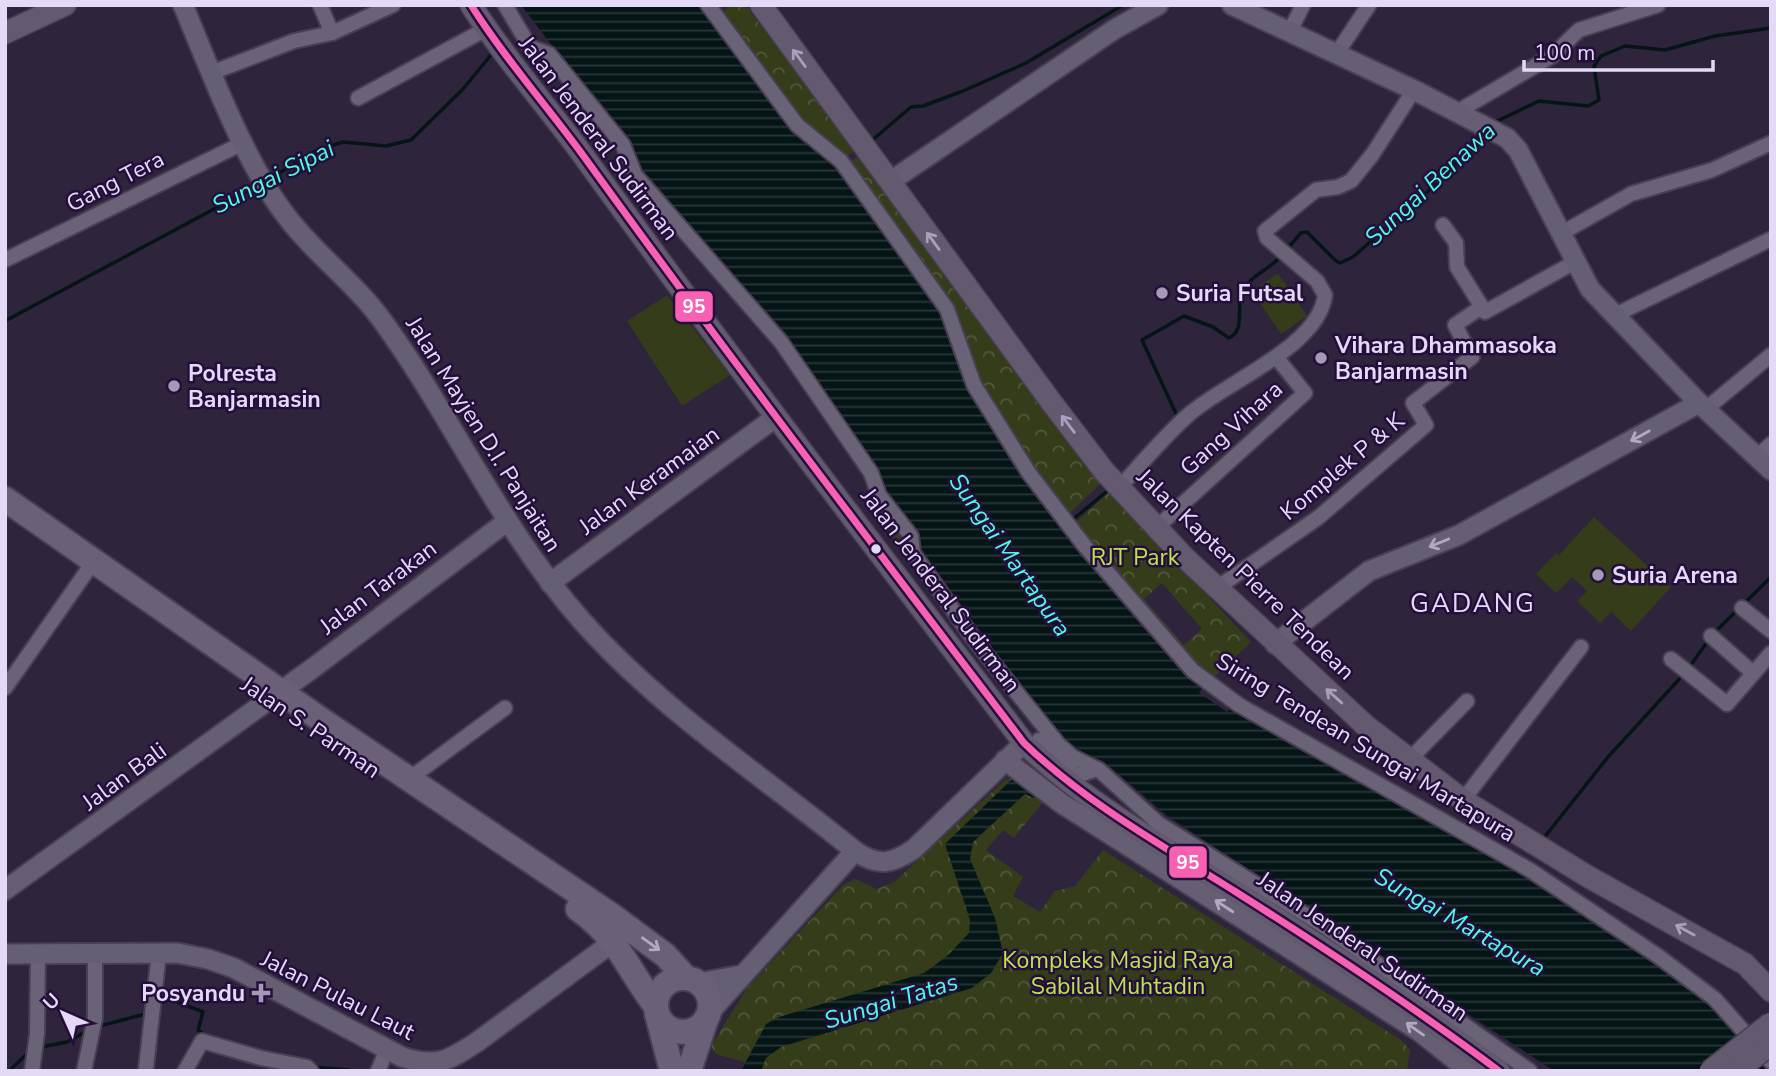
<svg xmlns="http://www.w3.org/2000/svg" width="1776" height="1076" viewBox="0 0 1776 1076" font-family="'Nunito Sans',sans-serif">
<defs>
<pattern id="park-crowns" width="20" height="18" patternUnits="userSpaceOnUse" patternTransform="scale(1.75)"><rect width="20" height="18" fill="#343c19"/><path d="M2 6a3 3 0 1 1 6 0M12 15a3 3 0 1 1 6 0" fill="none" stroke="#51583b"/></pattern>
<pattern id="water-rules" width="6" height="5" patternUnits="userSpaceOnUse" patternTransform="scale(1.75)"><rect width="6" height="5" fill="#051515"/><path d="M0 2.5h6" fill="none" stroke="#293638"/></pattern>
</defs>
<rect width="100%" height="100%" fill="#2e243c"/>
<g fill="#343c19">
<polygon points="1278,273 1307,316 1281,334 1252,291"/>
<polygon points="667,295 730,375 682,406 627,321"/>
<polygon points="885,517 909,548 904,551 881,521"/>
<polygon points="1594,517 1671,587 1631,631 1611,612 1600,623 1577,601 1587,591 1572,577 1556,593 1536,574 1556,553 1559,555"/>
</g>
<g fill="url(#park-crowns)" fill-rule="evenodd">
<polygon points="732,5 745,5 856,150 845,158 799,121 718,14"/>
<polygon points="861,153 1043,410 1100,484 1068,515 1039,481 846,165"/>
<path d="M1110 491 1251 642 1212 679 1196 669 1074 524ZM1162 583 1202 629 1184 645 1144 599Z"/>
<polygon points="1012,779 1043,802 1014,838 1003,830 986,850 1023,877 1013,896 1040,912 1055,891 1075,886 1103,850 1401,1040 1410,1050 1407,1071 761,1071 761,1067 716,1054 711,1046 747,988 843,885 855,879 877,889 894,882 1005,780"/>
</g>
<polygon fill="url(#water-rules)" points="521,5 703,5 836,165 943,315 1025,477 1062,529 1067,531 1203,687 1199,693 1227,712 1231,707 1543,882 1709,1001 1771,1071 1554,1071 1166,815 1103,761 1075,751 1034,798 1025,794 973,842 970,859 995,918 1003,953 991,973 972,988 781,1047 766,1058 761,1071 741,1071 766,1024 779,1017 924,973 947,956 969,933 970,920 945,844 1045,747 1050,726 920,549 918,531 886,491 878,467 757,310 642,172 628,145"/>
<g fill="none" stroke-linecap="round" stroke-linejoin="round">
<g stroke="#051515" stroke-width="3.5">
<polyline points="1491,124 1539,101 1588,106 1599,100 1594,66 1601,56 1625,46 1665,50 1715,36 1771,28"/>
<polyline points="869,143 911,107 923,106 963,91 1026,63 1123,5"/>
<polyline points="269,179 317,150 343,142 386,146 411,140 463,89 495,50"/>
<polyline points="1287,249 1301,233 1307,232 1335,260 1340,263 1353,257 1442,179 1484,132"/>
<polyline points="5,321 259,185"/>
<path d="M1178 418 1142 340 1184 316 1213 327 1229 338C1247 330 1234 304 1244 288 1253 274 1272 268 1282 255"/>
<polyline points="1071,521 1111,488"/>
<polyline points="1715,632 1771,577"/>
<polyline points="1688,669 1710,638"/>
<polyline points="1543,839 1608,757 1683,675"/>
<polyline points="157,1005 170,999 203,1012 198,1030 205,1035"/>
<polyline points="96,1027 149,1013"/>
<polyline points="41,1047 67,1042 89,1030"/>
<polyline points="313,1067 349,1070"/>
<polyline points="9,1071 30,1051"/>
</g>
<g stroke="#483f55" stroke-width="18">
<g id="street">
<polyline points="320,5 332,33"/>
<polyline points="505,5 530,47 549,54 623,145 635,175 781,342 871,473 879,495 911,536 913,553 972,637 1058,744 1073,757 1099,770 1159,824 1325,927 1530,1071"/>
<polyline points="708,5 797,125 841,161 947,309 974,385 1029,473 1084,545 1193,671 1239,705 1530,870 1658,956 1715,999 1771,1062"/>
<polyline points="1290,31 1303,5"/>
<polyline points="1337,53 1369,5"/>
<polyline points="211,73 294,41 332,33 393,5"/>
<polyline points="358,98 486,29"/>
<polyline points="1457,112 1552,56 1579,30 1658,5"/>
<polyline points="1443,225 1456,243 1457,267 1485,312 1575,262"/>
<polyline points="1560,234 1631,194 1712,170 1771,143"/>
<polyline points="5,260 245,142"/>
<polyline points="1615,315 1771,239"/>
<polyline points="1706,409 1771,355"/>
<polyline points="1757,457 1771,444"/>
<path d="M1119 488C1141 464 1162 439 1186 417 1222 383 1319 348 1325 295L1317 281 1267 238 1265 231 1316 190 1338 187 1351 181 1372 155 1414 90"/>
<polyline points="1156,528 1305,393 1277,358"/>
<polyline points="1217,588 1319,517 1426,425 1413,403 1472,357 1455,325 1480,308"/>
<polyline points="1742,608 1771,631"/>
<polyline points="1711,636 1753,673"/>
<polyline points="1671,659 1727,704 1771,653"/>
<polyline points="5,688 87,571"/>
<polyline points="1039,740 1045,750 1077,776 1097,769"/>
<polyline points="1409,760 1467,701"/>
<polyline points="404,772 413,776 505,708"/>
<polyline points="1463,800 1581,647"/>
<polyline points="146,1068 159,953"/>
<polyline points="32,1071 37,1034 38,954"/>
<polyline points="84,1071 95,1018 95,955"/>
<polyline points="185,1071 202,1041 261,1058 307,1067 311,1071"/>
<polyline points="378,1071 387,1049"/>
</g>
</g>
<g stroke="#483f55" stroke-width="23">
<g id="secondary">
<path d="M183 5C210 69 243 159 284 213 313 253 355 282 384 323 454 420 502 531 582 621 661 710 763 776 855 851 878 867 892 864 914 849L1024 743"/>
<polyline points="1232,5 1414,90 1507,138 1518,150 1590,289 1699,403 1771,470"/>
<polyline points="891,181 1115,29 1158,5"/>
<polyline points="550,583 776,417"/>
<polyline points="1275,644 1369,571 1459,535 1699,403"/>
<polyline points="1005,760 1061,803 1419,1031 1469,1071"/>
<polyline points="5,890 313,668 506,522"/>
<path d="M5 954 177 953 208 959 234 968 402 1057C436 1068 448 1061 477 1042L613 942"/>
<polyline points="698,983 742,975"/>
<polyline points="708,1014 855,851"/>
</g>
</g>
<g stroke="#483f55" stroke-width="24">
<g id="primary">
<path d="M471 5C505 59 548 107 585 158 728 356 876 549 1024 743 1086 803 1163 846 1236 892 1326 949 1414 1007 1499 1071"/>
<polyline points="761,5 1052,403 1104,471 1184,557 1365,725 1463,800 1587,876 1745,964 1771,991"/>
<polyline points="5,33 65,5"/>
</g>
</g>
<g stroke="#483f55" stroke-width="28">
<g id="highway">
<polyline points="5,499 320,719 611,915 665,955 686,978"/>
<path d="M578 909C618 937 628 970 655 1005"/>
<circle cx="683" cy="1005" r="27"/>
<polyline points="657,1014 672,1071"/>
<polyline points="689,1071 706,1019"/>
</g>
</g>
<use href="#street" stroke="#6a6277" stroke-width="14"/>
<use href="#secondary" stroke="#665f73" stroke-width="19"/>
<use href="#primary" stroke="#635a70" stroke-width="21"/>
<use href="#highway" stroke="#6a6078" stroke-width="24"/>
<g stroke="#483f55" stroke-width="24" stroke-linecap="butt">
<g id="primary-bridge">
<polyline points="1710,1071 1771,1023"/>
<polyline points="1737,1071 1771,1044"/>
</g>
</g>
<use href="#primary-bridge" stroke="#635a70" stroke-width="21"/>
<g stroke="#240f3c" stroke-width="12">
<path id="bus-1" d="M471 5C505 59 548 107 585 158 728 356 876 549 1024 743 1086 803 1163 846 1236 892 1326 949 1414 1007 1499 1071"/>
</g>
<use href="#bus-1" stroke="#f860b3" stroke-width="7"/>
</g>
<defs><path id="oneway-shaft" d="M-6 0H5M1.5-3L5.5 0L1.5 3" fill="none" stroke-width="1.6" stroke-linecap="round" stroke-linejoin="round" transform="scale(1.75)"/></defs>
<g stroke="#aaa0ba">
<use href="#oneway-shaft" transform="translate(799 58) rotate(-126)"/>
<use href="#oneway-shaft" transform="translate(933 241) rotate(-126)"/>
<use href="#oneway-shaft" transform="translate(1068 424) rotate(-127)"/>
<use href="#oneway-shaft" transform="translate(1334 696) rotate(-138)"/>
<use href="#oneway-shaft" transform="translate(1685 930) rotate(-151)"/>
</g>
<g stroke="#b2a9c2">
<use href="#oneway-shaft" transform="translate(1640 436) rotate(151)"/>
<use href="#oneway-shaft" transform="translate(1439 543) rotate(158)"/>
<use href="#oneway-shaft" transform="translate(1224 906) rotate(-147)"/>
<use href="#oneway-shaft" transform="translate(1415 1029) rotate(-145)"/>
</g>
<use stroke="#b3a9c4" href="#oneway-shaft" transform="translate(651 944) rotate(36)"/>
<g fill="#a49ab6" stroke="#240f3c" stroke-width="2.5">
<circle cx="1162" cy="293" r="7"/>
<circle cx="1321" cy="358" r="7"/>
<circle cx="174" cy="386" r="7"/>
<circle cx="1598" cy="575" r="7"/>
<path d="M257.5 982.5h7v7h7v7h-7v7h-7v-7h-7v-7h7z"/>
</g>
<circle fill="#e4daf7" stroke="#240f3c" stroke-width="2.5" cx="876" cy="549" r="6"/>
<g text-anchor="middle" stroke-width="5" stroke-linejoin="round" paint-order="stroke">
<g font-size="23" fill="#e4daf7" stroke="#240f3c">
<text transform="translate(599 138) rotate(53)" y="8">Jalan Jenderal Sudirman</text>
<text transform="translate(115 181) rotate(-27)" y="8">Gang Tera</text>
<text transform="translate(1231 428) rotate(-42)" y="8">Gang Vihara</text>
<text transform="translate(484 434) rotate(58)" y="8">Jalan Mayjen D.I. Panjaitan</text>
<text transform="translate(1342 466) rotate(-40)" y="8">Komplek P &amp; K</text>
<text transform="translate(649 480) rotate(-36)" y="8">Jalan Keramaian</text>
<text transform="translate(1246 574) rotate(44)" y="8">Jalan Kapten Pierre Tendean</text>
<text transform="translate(378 587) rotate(-37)" y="8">Jalan Tarakan</text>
<text transform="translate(941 590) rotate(53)" y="8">Jalan Jenderal Sudirman</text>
<text transform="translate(311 727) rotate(34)" y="8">Jalan S. Parman</text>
<text transform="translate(1366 747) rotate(31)" y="8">Siring Tendean Sungai Martapura</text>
<text transform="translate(124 776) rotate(-36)" y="8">Jalan Bali</text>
<text transform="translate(1363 946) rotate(34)" y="8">Jalan Jenderal Sudirman</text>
<text transform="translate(338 995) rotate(27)" y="8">Jalan Pulau Laut</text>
</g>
<g font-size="23" font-weight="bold" fill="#e4daf7" stroke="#240f3c" text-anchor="start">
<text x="1176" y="301">Suria Futsal</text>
<text x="1335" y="353">Vihara Dhammasoka<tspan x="1335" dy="26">Banjarmasin</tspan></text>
<text x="188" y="381">Polresta<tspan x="188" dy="26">Banjarmasin</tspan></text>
<text x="1612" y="583">Suria Arena</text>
<text x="245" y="1001" text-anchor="end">Posyandu</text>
</g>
<g font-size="23" fill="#bfe24c" stroke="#240f3c">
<text x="1135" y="565">RJT Park</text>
<text x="1118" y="968">Kompleks Masjid Raya<tspan x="1118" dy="26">Sabilal Muhtadin</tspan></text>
</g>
<g font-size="24" font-style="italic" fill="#50fae2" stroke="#240f3c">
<text transform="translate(273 177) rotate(-27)" y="8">Sungai Sipai</text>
<text transform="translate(1430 184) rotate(-43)" y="8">Sungai Benawa</text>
<text transform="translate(1010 555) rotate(55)" y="8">Sungai Martapura</text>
<text transform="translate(1460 922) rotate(30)" y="8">Sungai Martapura</text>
<text transform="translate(891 1001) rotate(-17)" y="8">Sungai Tatas</text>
</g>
<g font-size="26" letter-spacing="2" fill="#e4daf7" stroke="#240f3c">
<text x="1473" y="612">GADANG</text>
</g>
</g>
<g stroke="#240f3c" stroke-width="2.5">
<rect x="674" y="290" width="40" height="33" rx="7" fill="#f860b3"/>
<rect x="1168" y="845" width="40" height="34" rx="7" fill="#f860b3"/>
</g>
<g font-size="19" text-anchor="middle" font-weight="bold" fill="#fff">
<text x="694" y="313">95</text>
<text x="1188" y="869">95</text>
</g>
<rect width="1776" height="1076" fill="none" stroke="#e4daf7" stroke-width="14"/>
<g transform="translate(63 1013) rotate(315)" stroke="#240f3c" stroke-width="5" paint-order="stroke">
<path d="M0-5L12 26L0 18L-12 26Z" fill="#e4daf7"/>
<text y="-10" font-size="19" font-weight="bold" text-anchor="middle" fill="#e4daf7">U</text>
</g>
<path d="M1524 60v10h189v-10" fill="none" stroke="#e4daf7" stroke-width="3.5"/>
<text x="1534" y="60" font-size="21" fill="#e4daf7" stroke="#240f3c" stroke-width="5" paint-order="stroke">100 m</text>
</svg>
